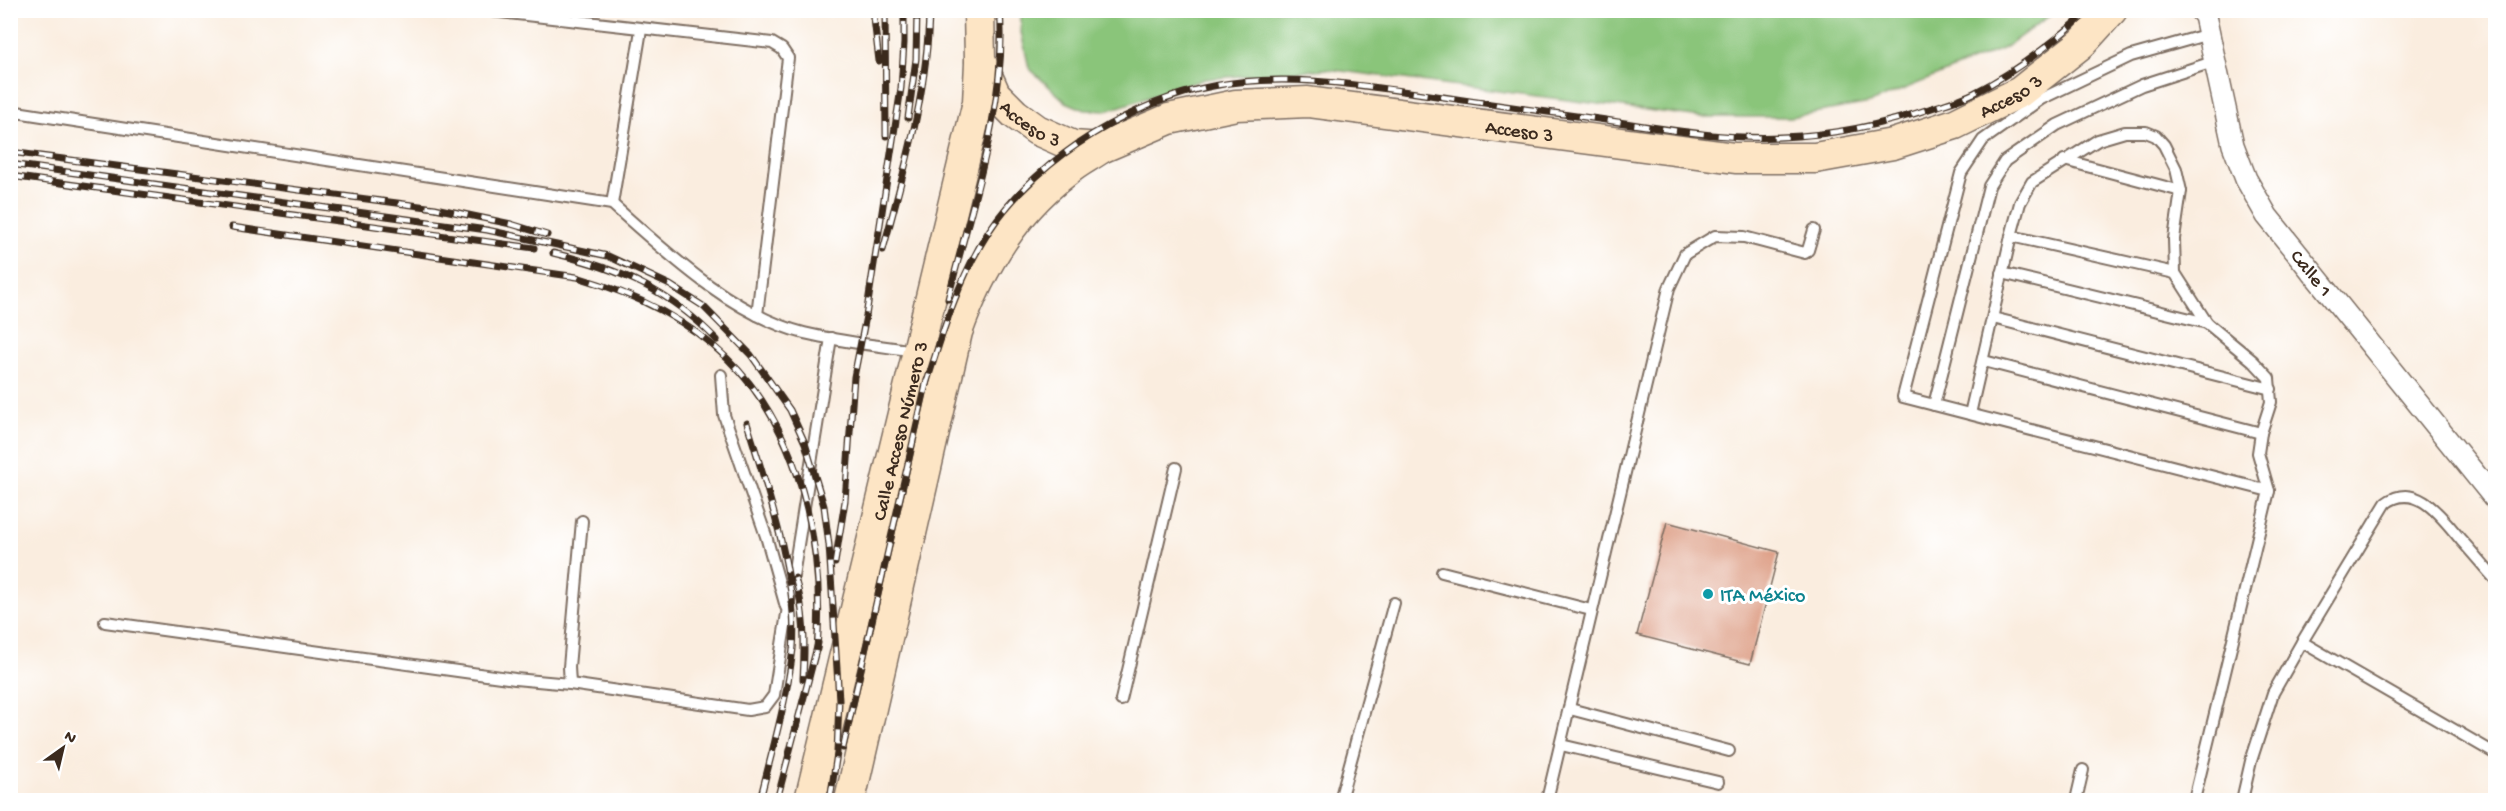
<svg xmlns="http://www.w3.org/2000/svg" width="2506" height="811" viewBox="0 0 2506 811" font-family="'Gochi Hand',sans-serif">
<rect width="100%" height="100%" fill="#fff"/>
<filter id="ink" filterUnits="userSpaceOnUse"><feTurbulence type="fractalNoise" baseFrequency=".0167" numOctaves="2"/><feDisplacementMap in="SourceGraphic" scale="12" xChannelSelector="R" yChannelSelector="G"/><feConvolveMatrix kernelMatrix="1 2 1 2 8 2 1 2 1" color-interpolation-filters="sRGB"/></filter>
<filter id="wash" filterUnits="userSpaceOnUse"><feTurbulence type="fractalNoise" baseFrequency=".008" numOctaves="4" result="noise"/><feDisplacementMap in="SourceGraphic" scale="24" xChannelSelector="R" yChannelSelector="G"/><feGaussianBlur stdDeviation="1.35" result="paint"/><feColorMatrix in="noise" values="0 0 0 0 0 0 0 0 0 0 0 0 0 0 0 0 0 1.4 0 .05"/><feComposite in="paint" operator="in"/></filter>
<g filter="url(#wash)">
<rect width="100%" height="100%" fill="#faeddf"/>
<polygon fill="#8ac57a" stroke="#62784c" stroke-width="1.5" points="1021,10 2056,10 2056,11 2004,48 1870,103 1790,117 1701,117 1326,69 1205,79 1106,111 1085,110 1066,102 1029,68 1021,32"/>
<g id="blocks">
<polygon fill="#db987e" points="1667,522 1779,552 1750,664 1637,635"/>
</g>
</g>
<g filter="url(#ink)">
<use href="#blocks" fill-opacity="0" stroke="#7e6e62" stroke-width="1.5"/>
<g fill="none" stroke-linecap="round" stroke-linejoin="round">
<g stroke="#7e6e62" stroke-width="14">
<g id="lane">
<polyline points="482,10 772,43 782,49 788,58 757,315"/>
<path d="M10 111 612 204C666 252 732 315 804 333 841 342 880 346 917 351"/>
<polyline points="2064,160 2181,191"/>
<polyline points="612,204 641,30"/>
<polyline points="2011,236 2175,273"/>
<polyline points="2002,273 2207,323"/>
<polyline points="1993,318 2271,389"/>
<polyline points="1984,361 2261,433"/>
<polyline points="721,375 724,415 766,536 786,607"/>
<polyline points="1934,405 1989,186 2005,161 2057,125 2142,85 2216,61"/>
<polyline points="1970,414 2011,236 2020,203 2032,182 2098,140 2125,132 2146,132 2156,136 2164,145 2176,169 2181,191 2174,239 2175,273 2207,323 2253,361 2269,378 2271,402 2261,433 2258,453 2269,491"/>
<polyline points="1442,572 1591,610"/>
<polyline points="105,622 515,679 570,684 748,710 765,707 774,695 831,338"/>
<path d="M2302 642 2386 503C2417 480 2443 519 2461 540 2473 553 2484 567 2496 580"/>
<polyline points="570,684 569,667 582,521"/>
<polyline points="1121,700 1176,468"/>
<polyline points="1570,709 1729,751"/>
<polyline points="1561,745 1718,782"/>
<polyline points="1340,800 1394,603"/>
<polyline points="1547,800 1669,288 1685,254 1715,236 1744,237 1805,253 1808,250 1814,230"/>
<polyline points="2076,800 2083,770"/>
<polyline points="2194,800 2269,491 1903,397 1961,173 1983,140 2041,99 2131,56 2209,34"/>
<polyline points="2242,800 2251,761 2273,693 2302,642 2496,754"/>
</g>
</g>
<g stroke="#7e6e62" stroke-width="24">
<g id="street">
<path id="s1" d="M2200 10 2205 16 2233 145 2246 179 2267 216 2496 500"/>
</g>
</g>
<g stroke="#7e6e62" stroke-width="33">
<g id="secondary">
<path id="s2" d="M979 10 980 60 995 94 1015 114 1037 130 1073 146 1101 148 1169 119 1236 105 1308 102 1735 158H1815L1893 144 1955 124 2020 92 2082 43 2112 10"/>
<path id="s3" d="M810 800 978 102 980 63"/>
<path d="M850 800 957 332C979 270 1014 211 1067 171 1077 162 1090 156 1101 148"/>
</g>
</g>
<use href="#lane" stroke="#fff" stroke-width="10"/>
<use href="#street" stroke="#fff" stroke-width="21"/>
<use href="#secondary" stroke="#fde5c5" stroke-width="30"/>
<g stroke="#3b2a1e" stroke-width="7">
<g id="rail">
<polyline points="873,10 879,61"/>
<polyline points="885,10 886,136"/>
<polyline points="908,118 916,59 917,10"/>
<polyline points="10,152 435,208 511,224 547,235"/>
<polyline points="10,164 487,230 608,256 670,285 703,306 751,355 790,410 805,443 824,506 829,545 839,700 837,753 830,800"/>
<polyline points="10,176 534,248"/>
<path d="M232 227 577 277C701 313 777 381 807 509 818 556 821 601 817 649"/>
<path d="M883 250C904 171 928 92 929 10"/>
<path d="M553 253C620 269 669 290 717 340"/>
<path d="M948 299C970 210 1008 102 1000 10"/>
<path d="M925 388C942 334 958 279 989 231 1015 192 1054 158 1093 134 1130 112 1170 94 1213 86 1282 73 1354 84 1423 94 1482 103 1540 111 1599 119 1659 128 1721 140 1782 137 1835 135 1886 124 1935 107 1948 103 1962 99 1974 93 2017 71 2054 42 2090 10"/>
<path d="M747 423C767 488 799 582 793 649 787 700 772 751 760 800"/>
<polyline points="835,563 845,501 854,377 866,316 901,88 904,43 904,10"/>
<path d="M795 578C805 611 805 644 803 679"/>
<polyline points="843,748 927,380"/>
<polyline points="777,800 818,643"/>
</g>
</g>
<use href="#rail" stroke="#fff" stroke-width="4.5" stroke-dasharray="14" stroke-linecap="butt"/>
</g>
</g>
<circle fill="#0f9aa8" stroke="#fff" stroke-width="2" cx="1708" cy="594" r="6"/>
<g text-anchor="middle" stroke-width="6" stroke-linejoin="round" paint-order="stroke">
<g font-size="20" fill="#3b2a1e" stroke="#fff">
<text dy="7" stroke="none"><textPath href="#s2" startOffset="1142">Acceso 3</textPath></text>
<text dy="7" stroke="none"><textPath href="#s2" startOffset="134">Acceso 3</textPath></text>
<text dy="7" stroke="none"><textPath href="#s2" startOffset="638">Acceso 3</textPath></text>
<text dy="7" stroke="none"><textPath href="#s1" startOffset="291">Calle 1</textPath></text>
<text dy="7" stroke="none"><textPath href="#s3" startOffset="380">Calle Acceso Número 3</textPath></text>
</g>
<g font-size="20" fill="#0d838f" stroke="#fff" text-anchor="start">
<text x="1720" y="601">ITA México</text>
</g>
</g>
<rect width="2506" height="811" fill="none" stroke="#fff" stroke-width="36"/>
<g transform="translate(63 748) rotate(34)" stroke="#ffffff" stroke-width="4.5" paint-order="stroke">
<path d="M0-4.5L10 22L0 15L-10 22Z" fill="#3b2a1e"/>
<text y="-9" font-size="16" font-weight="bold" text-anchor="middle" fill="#3b2a1e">N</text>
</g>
</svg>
